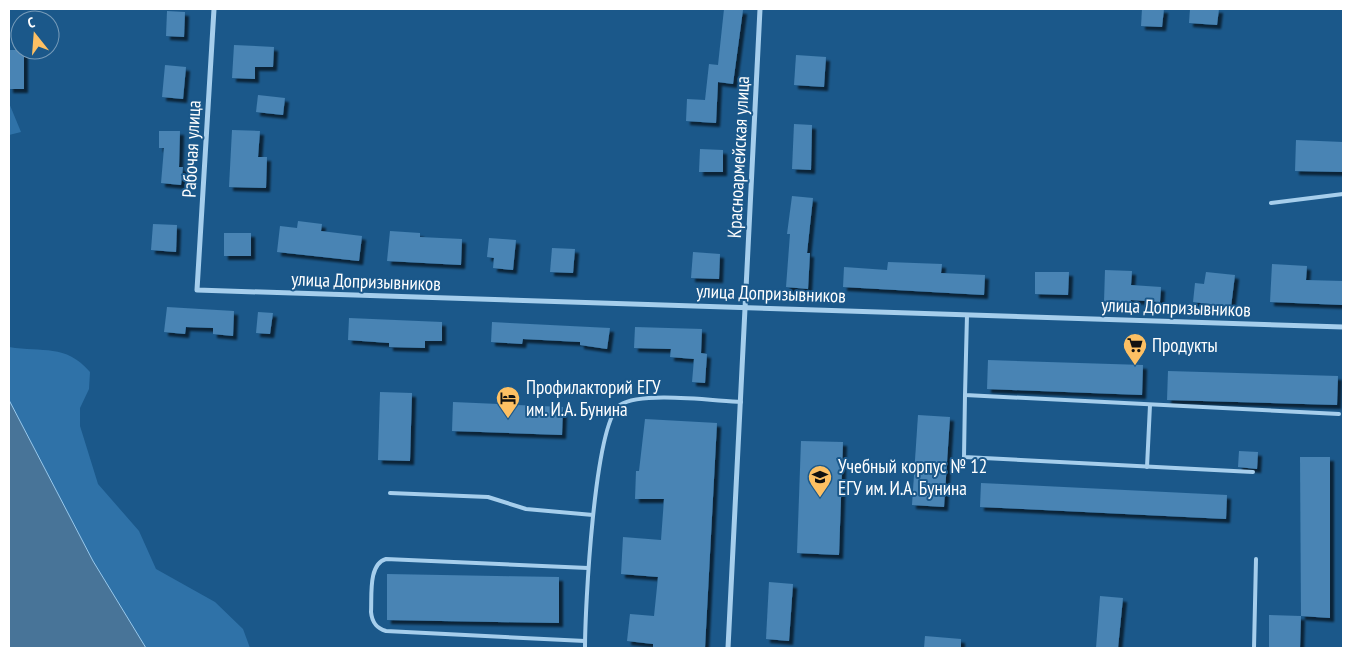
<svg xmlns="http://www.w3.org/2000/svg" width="1352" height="657" viewBox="0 0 1352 657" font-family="'PT Sans Narrow',sans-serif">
<defs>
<filter id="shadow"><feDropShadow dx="4" dy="4" stdDeviation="1" flood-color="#0009"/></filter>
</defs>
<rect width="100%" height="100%" fill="#1b588a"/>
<g fill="#2f72a8">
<polygon points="9,103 21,132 9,135"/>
<path d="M9 347C43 353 65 343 90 372L89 389 80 408V426L98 484 139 531 156 569 215 602 243 629 250 648H146L93 561 9 400Z"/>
</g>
<polygon fill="#487498" stroke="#99caee" points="9,400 93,561 146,648 9,648"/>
<g fill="#4884b4" filter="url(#shadow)">
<polygon points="724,9 743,10 733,84 718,82 716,123 686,121 687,99 705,100 709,64 718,65"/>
<polygon points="1142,9 1164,9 1162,27 1141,26"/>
<polygon points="1190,9 1219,9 1217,25 1189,23"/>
<polygon points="167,11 185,12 184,37 166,36"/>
<polygon points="234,45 274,47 273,67 255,67 255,79 232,78"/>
<rect x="9" y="50" width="15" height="39"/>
<polygon points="796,55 826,57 824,87 794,85"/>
<polygon points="165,65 186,67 183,99 162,97"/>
<polygon points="258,95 285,98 283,115 256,112"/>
<polygon points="794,124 812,125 811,170 792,169"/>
<polygon points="232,130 260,131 258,157 267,157 266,188 229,187"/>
<polygon points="159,131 180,131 179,167 183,167 181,185 161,183 164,148 159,148"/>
<polygon points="1296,140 1343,142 1343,172 1295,171"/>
<polygon points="700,149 723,150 723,172 699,172"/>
<polygon points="792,196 813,198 807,253 810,253 808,289 786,287 790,234 787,234"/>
<polygon points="298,221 322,224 321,231 362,236 359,261 277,252 280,226 297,228"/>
<polygon points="153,224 177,225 176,252 151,250"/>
<polygon points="390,231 420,233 420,237 462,239 461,265 387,261"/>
<rect x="224" y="233" width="27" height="23"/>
<polygon points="489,238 516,240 513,270 493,268 494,258 487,257"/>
<polygon points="552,248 575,249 573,273 550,272"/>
<polygon points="693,252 720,254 719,279 691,278"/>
<polygon points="888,262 942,264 941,273 985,275 984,295 843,287 844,267 887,270"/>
<polygon points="1272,264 1307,266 1306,280 1343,281 1343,305 1270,302"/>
<polygon points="1105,270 1132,271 1131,285 1161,287 1160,302 1131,300 1130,302 1104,302"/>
<polygon points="1035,272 1069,272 1068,295 1035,294"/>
<polygon points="1206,272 1235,275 1231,307 1193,302 1195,283 1204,284"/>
<polygon points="167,307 234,311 233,336 213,334 213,328 186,327 185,334 164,332"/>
<polygon points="258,312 273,313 270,334 256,333"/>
<polygon points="349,318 442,322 442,341 425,341 425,348 389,347 389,343 348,340"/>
<polygon points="492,322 610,328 607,349 580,345 580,342 523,339 522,344 491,342"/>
<polygon points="635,327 702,329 701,353 707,354 705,383 692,382 694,359 670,357 671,349 634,348"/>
<polygon points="988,360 1143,365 1142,395 987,389"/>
<polygon points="1168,371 1338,376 1337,405 1167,400"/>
<polygon points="380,392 412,393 410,461 378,460"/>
<polygon points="453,402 563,407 562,435 452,431"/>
<polygon points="918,415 950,417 944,507 912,505"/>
<polygon points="645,419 717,423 705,648 653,648 653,644 627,641 630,614 654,616 658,577 621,574 623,537 661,540 664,499 635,499 636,471 639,471"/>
<polygon points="801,441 843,442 839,555 797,553"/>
<polygon points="1239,451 1258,452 1257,469 1238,467"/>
<polygon points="1300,457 1330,457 1330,618 1301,616"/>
<polygon points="981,483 1227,495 1226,519 980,507"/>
<polygon points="387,574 559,577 559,623 387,620"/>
<polygon points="769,582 793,584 789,641 766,639"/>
<polygon points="1100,596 1123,598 1118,648 1096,648"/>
<polygon points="1269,615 1301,616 1300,648 1269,648"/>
<polygon points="925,636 961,639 961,648 924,648"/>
</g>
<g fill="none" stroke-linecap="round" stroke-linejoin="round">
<g stroke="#a6ceec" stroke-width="4">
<polyline points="1271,203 1343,194"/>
<polyline points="967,315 965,395 1339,414"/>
<polyline points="965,395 964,457 1253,472"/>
<polyline points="1147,467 1150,405"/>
<polyline points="390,493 488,497 526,509 593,515"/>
<path d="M585 641 386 631C376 628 372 622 371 612 372 596 368 564 386 559L588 568"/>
<path d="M585 648C585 611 594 422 620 405 642 391 714 401 741 402"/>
<polyline points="1254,648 1256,559"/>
</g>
<g stroke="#a6ceec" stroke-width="5">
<polyline points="214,9 197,290 1343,327"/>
<polyline points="728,648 760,9"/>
</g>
</g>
<defs>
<g id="supermarket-pin" transform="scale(1.25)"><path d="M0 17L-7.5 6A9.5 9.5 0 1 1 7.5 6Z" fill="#fdc063" stroke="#1b588a"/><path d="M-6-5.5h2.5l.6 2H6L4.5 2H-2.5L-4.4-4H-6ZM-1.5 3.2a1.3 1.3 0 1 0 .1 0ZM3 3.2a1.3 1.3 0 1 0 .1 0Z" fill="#111"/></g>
<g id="hotel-pin" transform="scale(1.25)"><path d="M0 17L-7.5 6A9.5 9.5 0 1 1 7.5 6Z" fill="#fdc063" stroke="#1b588a"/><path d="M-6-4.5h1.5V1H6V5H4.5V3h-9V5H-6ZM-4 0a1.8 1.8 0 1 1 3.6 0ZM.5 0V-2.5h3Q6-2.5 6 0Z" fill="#111"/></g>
<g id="university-pin" transform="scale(1.25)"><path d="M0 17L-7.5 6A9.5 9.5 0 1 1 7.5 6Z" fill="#fdc063" stroke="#1b588a"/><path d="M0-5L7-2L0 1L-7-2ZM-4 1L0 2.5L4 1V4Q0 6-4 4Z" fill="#111"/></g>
</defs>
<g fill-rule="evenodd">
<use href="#supermarket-pin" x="1135" y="345"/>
<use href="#hotel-pin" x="508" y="398"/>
<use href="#university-pin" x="820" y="477"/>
</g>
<g text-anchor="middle" stroke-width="4" stroke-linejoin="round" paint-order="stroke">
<g font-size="19" fill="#fff" stroke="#1b588a">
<text transform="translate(191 149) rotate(-87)" y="7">Рабочая улица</text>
<text transform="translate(738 157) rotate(-87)" y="7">Красноармейская улица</text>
<text transform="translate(366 281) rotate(2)" y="7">улица Допризывников</text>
<text transform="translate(771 293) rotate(2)" y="7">улица Допризывников</text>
<text transform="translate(1176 307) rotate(2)" y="7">улица Допризывников</text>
</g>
<g font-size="19" fill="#fff" stroke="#1b588a" text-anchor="start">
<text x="1152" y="352">Продукты</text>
<text x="526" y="394">Профилакторий ЕГУ<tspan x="526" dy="22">им. И.А. Бунина</tspan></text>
<text x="838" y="473">Учебный корпус № 12<tspan x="838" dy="22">ЕГУ им. И.А. Бунина</tspan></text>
</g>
</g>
<rect width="1352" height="657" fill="none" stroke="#ffffff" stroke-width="20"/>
<g transform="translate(35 35) rotate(343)"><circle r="24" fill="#1b588a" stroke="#769bb9"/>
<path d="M0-4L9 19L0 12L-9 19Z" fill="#fdc063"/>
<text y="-8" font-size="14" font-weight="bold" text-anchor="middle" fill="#ffffff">С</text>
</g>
</svg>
